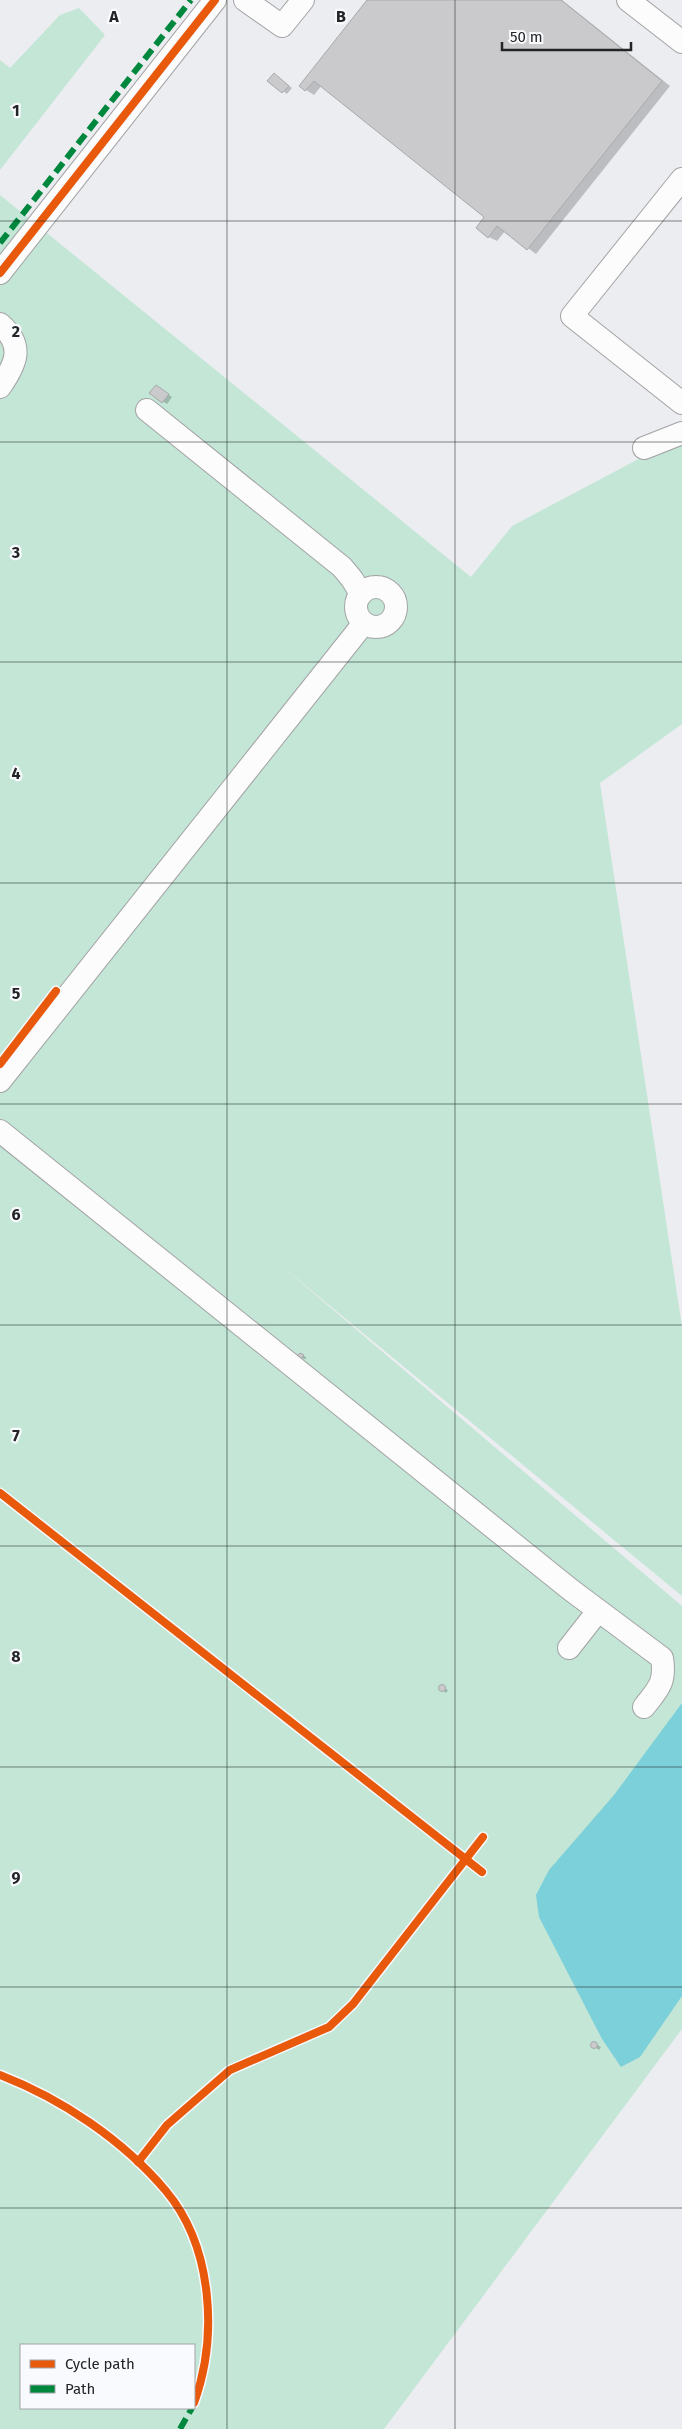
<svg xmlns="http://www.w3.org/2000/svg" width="682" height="2429" viewBox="0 0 682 2429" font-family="'Fira Sans',sans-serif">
<rect width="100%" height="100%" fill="#ecedf0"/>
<g fill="#c3e6d6" fill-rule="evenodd">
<polygon points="79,8 105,35 0,170 0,60 10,68 60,15"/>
<path d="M0 195 471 577 512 526 682 436V724L600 783 682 1327V1596L278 1263 682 1606V2029L384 2429H0ZM21 2345H194V2408H21Z"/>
</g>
<polygon fill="#7cd0da" points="682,1703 682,1996 640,2057 621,2067 602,2039 539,1917 536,1895 549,1870 614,1795"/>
<g fill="#0003">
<polygon points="369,0 562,0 670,86 536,254 505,231 497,241 489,237 486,217 322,85 314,95 300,86"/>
<polygon points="278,77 292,88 287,94 269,80"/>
<polygon points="160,388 172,397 167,404 151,393"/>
<polygon points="302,1355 306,1357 306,1359 299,1358"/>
<polygon points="441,1686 448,1690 446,1693 440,1688"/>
<polygon points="594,2043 601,2047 599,2050 592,2045"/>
</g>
<g fill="#cacacc" stroke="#a8a9ab">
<polygon points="367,0 561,0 662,81 527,250 497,226 488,238 476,228 484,217 314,81 305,91 299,86"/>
<polygon points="274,73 289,86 282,93 267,81"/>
<polygon points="156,385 169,394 162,403 149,393"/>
<polygon points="300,1353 304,1355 301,1359 297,1356"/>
<circle cx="442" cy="1688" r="3.5"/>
<circle cx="594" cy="2045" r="3.5"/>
</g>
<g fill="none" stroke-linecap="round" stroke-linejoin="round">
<g stroke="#a3a3a5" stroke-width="24">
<g id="minor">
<polyline points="245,0 282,26 303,0"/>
<polyline points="628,0 682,42"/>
<polyline points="682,179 572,316 682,403"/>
<polyline points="0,273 215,0"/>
<path d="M0 324C25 346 16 364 0 387"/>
<polyline points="147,410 342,567 352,579 361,594"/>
<polyline points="644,448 682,433"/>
<circle cx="376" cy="607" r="20"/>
<polyline points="0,1081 364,623"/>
<path d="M0 1131 571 1590 662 1658C666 1683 658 1689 644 1707"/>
<polyline points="569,1648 598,1611"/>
</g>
</g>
<use href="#minor" stroke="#fcfcfd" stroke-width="22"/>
<g stroke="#00873e" stroke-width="6" stroke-dasharray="12 6" stroke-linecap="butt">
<polyline points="0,243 191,0"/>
<polyline points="180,2429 192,2408"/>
</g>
<g stroke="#f8fafe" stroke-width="11">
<g id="cycleway">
<polyline points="0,273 215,0"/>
<polyline points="0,1064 56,991"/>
<polyline points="0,1493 482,1872"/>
<path d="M0 2075C62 2099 123 2140 166 2191 213 2247 218 2337 194 2403"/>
<polyline points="138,2162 167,2125 230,2070 329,2027 353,2004 483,1837"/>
</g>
</g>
<use href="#cycleway" stroke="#e8590c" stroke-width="8"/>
</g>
<path fill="none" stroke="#232425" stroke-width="1" stroke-opacity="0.55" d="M227 0V2429M455 0V2429M0 221H682M0 442H682M0 662H682M0 883H682M0 1104H682M0 1325H682M0 1546H682M0 1767H682M0 1987H682M0 2208H682"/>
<g font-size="16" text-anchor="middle" font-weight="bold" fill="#232425" stroke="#f8fafe" stroke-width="4.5" stroke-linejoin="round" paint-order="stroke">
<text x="114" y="22">A</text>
<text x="341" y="22">B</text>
<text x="16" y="116">1</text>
<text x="16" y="337">2</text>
<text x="16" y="558">3</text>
<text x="16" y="779">4</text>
<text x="16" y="999">5</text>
<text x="16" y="1220">6</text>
<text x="16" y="1441">7</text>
<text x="16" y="1662">8</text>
<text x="16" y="1883">9</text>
</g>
<rect x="20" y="2344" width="175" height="65" fill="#f8fafe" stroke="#a3a4a7"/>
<rect x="30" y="2360" width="25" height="8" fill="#e8590c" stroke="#a3a4a7"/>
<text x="65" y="2369" font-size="15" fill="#232425">Cycle path</text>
<rect x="30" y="2385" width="25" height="8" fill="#00873e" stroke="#a3a4a7"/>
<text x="65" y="2394" font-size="15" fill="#232425">Path</text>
<path d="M502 42v8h129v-8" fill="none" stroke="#232425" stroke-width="2.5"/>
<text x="510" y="42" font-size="15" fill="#232425" stroke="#f8fafe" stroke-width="4" paint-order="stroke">50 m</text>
</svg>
